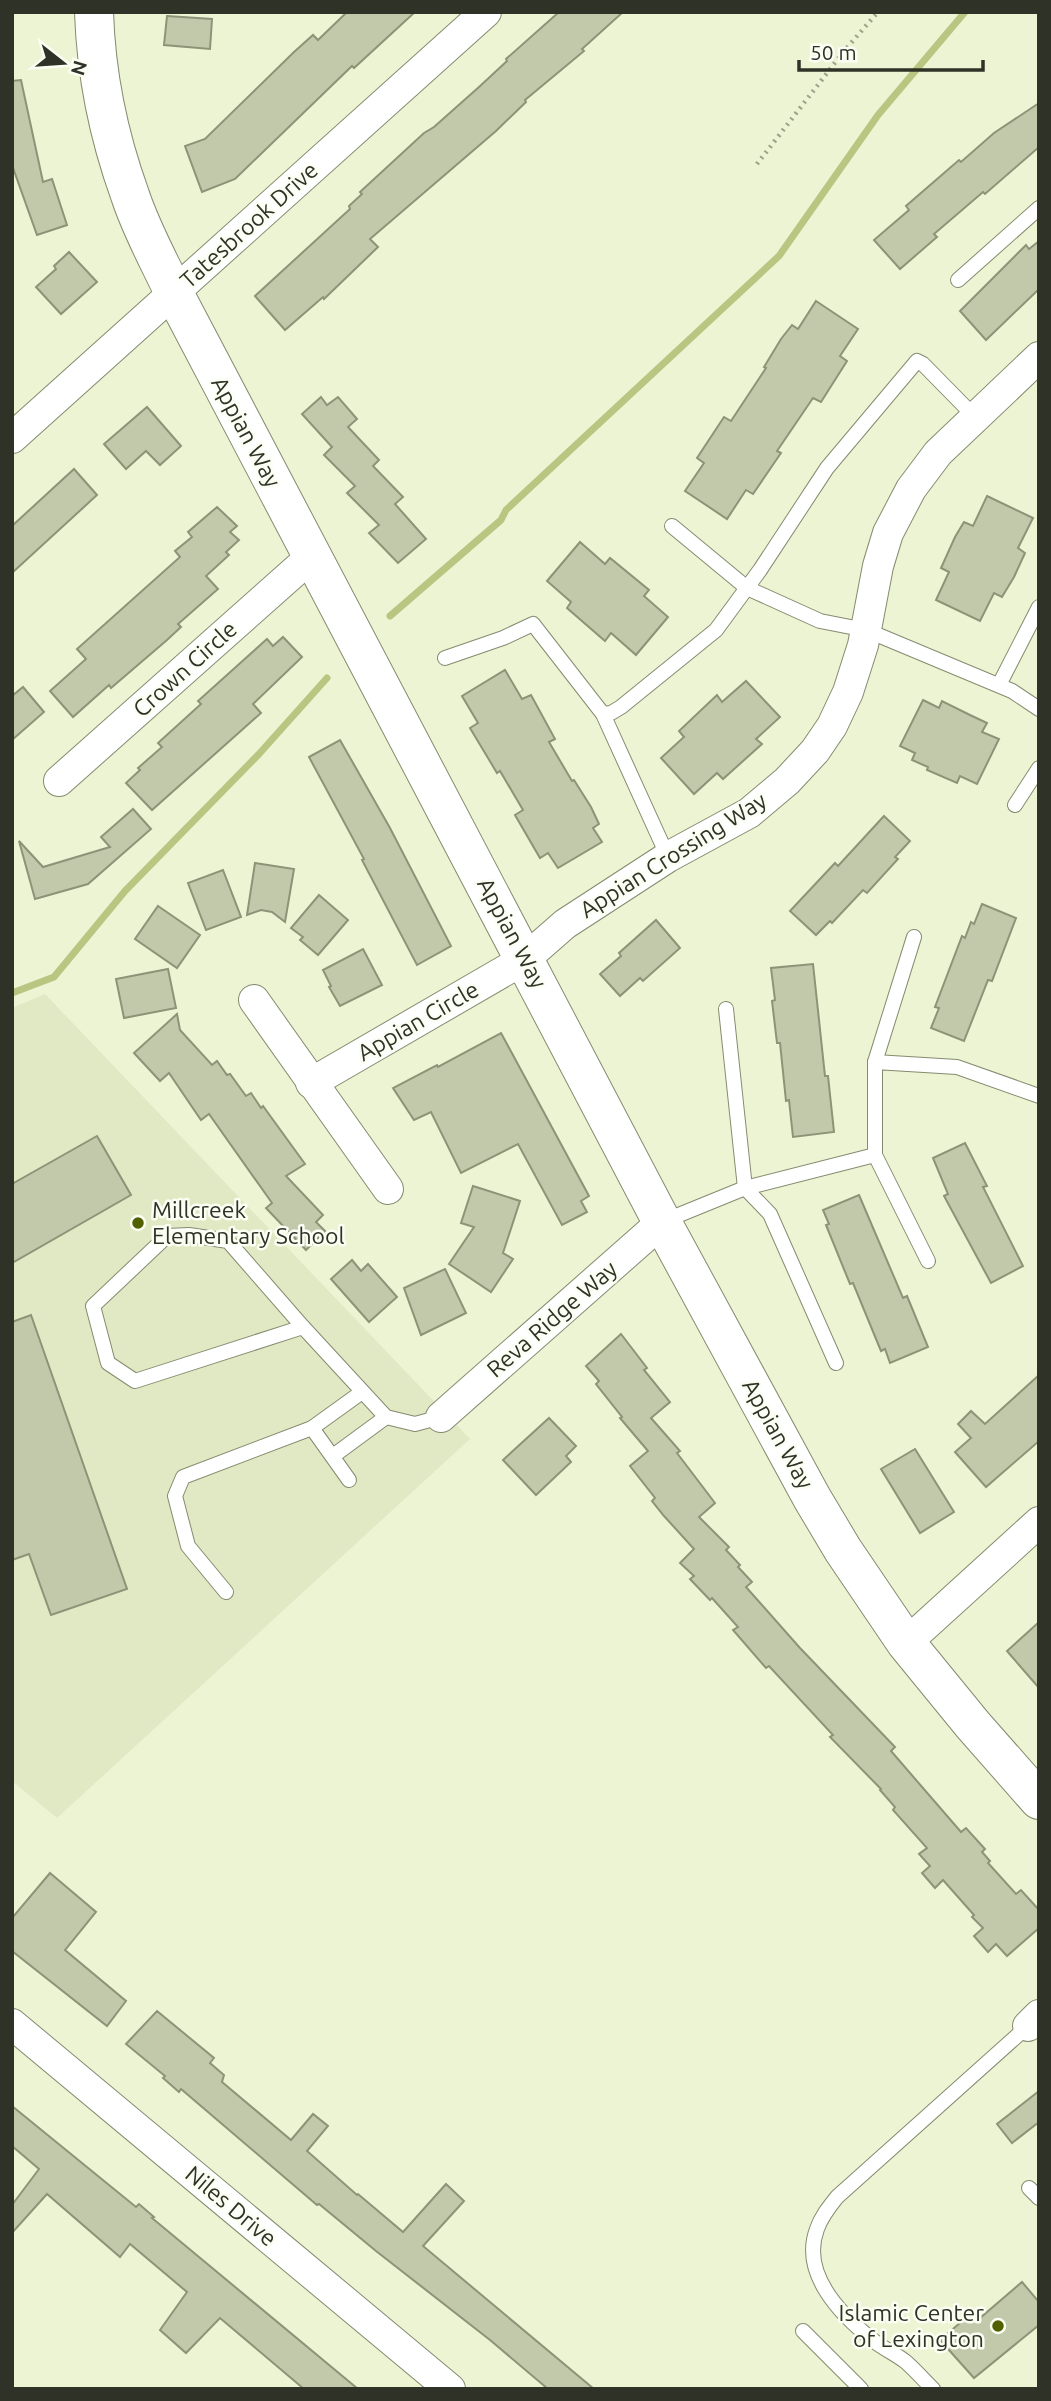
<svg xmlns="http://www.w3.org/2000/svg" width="1051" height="2401" viewBox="0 0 1051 2401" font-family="Ubuntu,sans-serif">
<rect width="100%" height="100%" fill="#ecf4d4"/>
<polygon fill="#e0e9c3" points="45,994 470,1439 57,1818 12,1781 12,1008"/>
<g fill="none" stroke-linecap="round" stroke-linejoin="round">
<g stroke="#b8c682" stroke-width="7">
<polyline points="390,616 501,520 506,510 779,256 878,115 965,12"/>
<polyline points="12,993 54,977 125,891 259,754 327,678"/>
</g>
</g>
<g fill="#c2c9ab" stroke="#8d9377" stroke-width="2">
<polygon points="347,12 415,12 354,68 352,66 235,179 202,192 185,146 205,139 294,52 313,35 318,40"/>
<polygon points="559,12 623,12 582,49 584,51 525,100 526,102 496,131 370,239 378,247 324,299 323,297 285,330 255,296 350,209 349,206 362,194 360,192 424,133 434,127 479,87 507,61 506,59"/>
<polygon points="167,16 212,19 210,49 164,45"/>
<polygon points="21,80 43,182 52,179 67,225 37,235 12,165 12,81"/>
<polygon points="1039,103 1039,147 985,194 983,192 934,234 937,237 900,269 874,240 909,210 906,206 959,160 961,162 994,133"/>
<polygon points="1039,241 1039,289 986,340 960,311 1026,245 1029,249"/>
<polygon points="69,252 97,282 61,314 36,287 56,269 54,266"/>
<polygon points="816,301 858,329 840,356 847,361 821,402 813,398 777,451 781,453 753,494 746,490 727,519 685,491 704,463 697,458 724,417 731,421 766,368 764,367 781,339 792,325 798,329"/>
<polygon points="321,397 327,405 338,397 357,419 348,427 379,460 373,466 403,497 395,504 426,539 398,563 369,533 379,525 347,493 355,486 324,455 332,447 302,414"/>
<polygon points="147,407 181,446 160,465 146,451 126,469 104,444"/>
<polygon points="74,469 97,495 12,573 12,526"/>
<polygon points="987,496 1033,518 1018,548 1025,553 1014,577 1002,597 994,593 980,621 936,600 949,572 941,568 955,537 964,522 973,526"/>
<polygon points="217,507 237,526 230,532 239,540 226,552 229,555 206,576 218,589 178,624 181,627 167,640 111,688 109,685 73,717 50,691 86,659 77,649 180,557 175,551 192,537 188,532"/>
<polygon points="580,542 605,564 610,558 649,590 644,596 668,617 636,655 611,633 605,641 567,608 571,602 547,581"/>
<polygon points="283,637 302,657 253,704 261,713 152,810 126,783 140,770 138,768 162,747 158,743 201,704 198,701 267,639 273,646"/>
<polygon points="505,670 522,699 531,695 555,739 549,742 572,781 574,780 591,807 599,824 593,828 602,842 558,868 548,853 540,858 515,815 523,810 500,771 497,773 470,728 478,723 462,696"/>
<polygon points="746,681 780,717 756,739 762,744 723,779 717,773 694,794 661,758 684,737 679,731 717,695 722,702"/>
<polygon points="23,687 44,712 12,740 12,696"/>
<polygon points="923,700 939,708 942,701 970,715 987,723 982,732 999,739 977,784 960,776 957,783 927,770 928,767 912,760 915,753 900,746"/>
<polygon points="340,740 390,828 451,946 417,965 362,860 364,859 309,757"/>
<polygon points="133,809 151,829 88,884 35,899 19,841 43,867 110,847 101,837"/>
<polygon points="884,816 910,841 895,857 898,859 867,893 863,890 832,923 830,921 816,935 790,911 835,863 838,866"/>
<polygon points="255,863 294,869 285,922 272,912 261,910 247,915"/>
<polygon points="223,870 241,917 206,930 188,883"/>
<polygon points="319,895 348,920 318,955 300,940 303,937 291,928"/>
<polygon points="982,904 1016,918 992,981 988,980 964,1041 931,1028 939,1008 935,1007 962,936 965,938 971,922 974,924"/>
<polygon points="158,906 200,935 177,968 135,939"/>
<polygon points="656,920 680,948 643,981 640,978 620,996 600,974 621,956 619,953"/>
<polygon points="363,949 382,985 340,1006 329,987 331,986 323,970"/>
<polygon points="813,964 825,1076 828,1076 834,1132 793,1137 789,1100 786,1101 780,1043 777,1043 772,1001 775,1000 771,968"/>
<polygon points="168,969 176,1008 124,1018 116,979"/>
<polygon points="177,1014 180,1030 212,1065 217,1061 227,1075 230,1074 246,1096 251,1093 261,1108 263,1106 305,1164 286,1176 323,1215 316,1222 325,1231 306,1250 266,1208 272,1203 209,1114 201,1120 169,1073 160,1081 134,1053"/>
<polygon points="501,1033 589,1196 581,1201 587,1212 562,1225 518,1144 461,1173 431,1112 414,1120 393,1088 437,1065 438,1067"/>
<polygon points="97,1136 131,1195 12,1263 12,1184"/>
<polygon points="965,1143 987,1186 983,1187 1023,1266 991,1283 944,1196 948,1194 933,1158"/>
<polygon points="473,1186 520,1201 503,1253 513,1259 491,1292 449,1264 474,1227 461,1223"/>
<polygon points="859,1195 903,1298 907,1296 928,1347 890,1363 885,1349 881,1351 853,1283 850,1284 826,1225 829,1224 823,1210"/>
<polygon points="352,1260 361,1271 368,1264 397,1297 369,1322 331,1279"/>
<polygon points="445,1269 466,1313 421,1335 404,1288"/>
<polygon points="31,1315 127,1589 51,1615 29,1554 12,1560 12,1322"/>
<polygon points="621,1334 647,1368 644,1370 670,1402 651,1418 680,1451 677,1453 715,1503 699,1517 729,1547 726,1550 740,1565 738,1567 752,1582 746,1587 800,1648 895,1747 891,1751 961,1832 966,1828 985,1849 982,1852 990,1861 988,1863 1016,1894 1021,1890 1039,1910 1039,1928 1007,1956 996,1944 988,1952 974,1936 983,1928 972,1917 974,1915 943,1880 935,1888 922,1873 930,1866 919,1854 927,1848 893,1810 895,1807 880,1790 881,1789 830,1737 833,1735 769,1666 766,1668 733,1630 738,1627 712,1598 710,1600 690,1579 694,1576 680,1563 694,1549 664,1516 652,1501 655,1498 630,1466 648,1451 620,1418 622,1417 596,1384 599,1381 586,1366"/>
<polygon points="1039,1375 1039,1441 986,1487 955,1452 971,1438 958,1424 971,1411 985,1424"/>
<polygon points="549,1418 576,1446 566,1456 571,1462 536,1495 503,1460"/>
<polygon points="915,1449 954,1512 920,1533 881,1469"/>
<polygon points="1039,1622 1039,1688 1007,1651"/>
<polygon points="50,1873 96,1912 65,1950 126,2001 107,2026 12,1951 12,1918"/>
<polygon points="157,2011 214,2058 210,2063 224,2075 222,2082 291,2140 313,2114 328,2126 307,2151 357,2195 358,2194 403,2232 446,2184 464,2201 423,2246 594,2389 548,2389 490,2340 376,2251 319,2204 317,2205 181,2089 179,2092 163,2078 165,2076 126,2044"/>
<polygon points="1039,2091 1039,2122 1012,2143 997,2124"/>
<polygon points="12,2106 136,2207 139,2204 154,2217 152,2218 358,2389 304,2389 220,2318 186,2353 160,2330 187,2292 130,2244 120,2257 47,2194 12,2233 12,2205 39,2169 12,2146"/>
<polygon points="1022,2282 1039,2302 1039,2325 974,2378 940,2340 974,2311 980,2318"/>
</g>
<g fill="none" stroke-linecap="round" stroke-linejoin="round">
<g stroke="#858b6f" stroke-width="16">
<g id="lane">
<polyline points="958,280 1039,208"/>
<polyline points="672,526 747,588 820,621 866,630 1012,691 1039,709"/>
<polyline points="445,658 503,638 533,624 603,714 668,857"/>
<polyline points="999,685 1039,607"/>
<polyline points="603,714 611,713 621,707 716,630 760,570 827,468 917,361 923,364 975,417"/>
<polyline points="1015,805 1039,768"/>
<polyline points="726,1009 745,1188 770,1214 836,1363"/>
<polyline points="875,1062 914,937"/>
<polyline points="875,1155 928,1261"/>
<polyline points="664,1221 745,1188 875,1155 875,1062 957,1067 1039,1096"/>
<polygon points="189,1235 228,1241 303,1327 135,1381 108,1363 93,1306 167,1236"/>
<polyline points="303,1327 386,1417 415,1424 441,1417"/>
<polyline points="312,1428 349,1480"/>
<polyline points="333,1456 386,1417"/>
<polyline points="226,1592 188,1546 175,1496 183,1477 312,1428 362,1392"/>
<polyline points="1029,2188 1039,2198"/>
<polyline points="803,2331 861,2389"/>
<path d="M933 2389C924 2380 915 2370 906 2362 896 2354 884 2349 874 2341 842 2316 800 2274 817 2229 821 2217 829 2207 837 2197L1028 2026"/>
</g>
</g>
<g stroke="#858b6f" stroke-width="32">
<g id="street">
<polyline points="12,438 486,12"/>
<polyline points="59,781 311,557"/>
<polyline points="254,1000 388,1189"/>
<polyline points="311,1083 525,959 565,924 668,857 749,813 787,781 815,751 832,726 848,692 863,645 878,566 888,533 911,489 938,453 1039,357"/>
<polyline points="441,1417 662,1222"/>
<polyline points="906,1643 1039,1522"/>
<polyline points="12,2024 450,2389"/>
<polyline points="1028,2026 1039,2015"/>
</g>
</g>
<g stroke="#858b6f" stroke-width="40">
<path id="secondary" d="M94 12C96 74 109 137 130 195 141 229 159 261 174 293L662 1222 812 1498 843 1550 906 1643 973 1725 1039 1800"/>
</g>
<polyline stroke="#9ca28b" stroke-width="4.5" stroke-dasharray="2 5" stroke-linecap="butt" points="757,164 844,51 878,12"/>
<use href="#lane" stroke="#fff" stroke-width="14"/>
<use href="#street" stroke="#fff" stroke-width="30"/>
<use href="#secondary" stroke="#fff" stroke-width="38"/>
</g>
<g fill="#536000" stroke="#fbfef2" stroke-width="2.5">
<circle cx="138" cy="1223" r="7"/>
<circle cx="998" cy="2326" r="7"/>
</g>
<g text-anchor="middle" stroke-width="5" stroke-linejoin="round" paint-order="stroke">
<g font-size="23" fill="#2f3226" stroke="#fbfef2">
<text transform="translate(249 225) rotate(-42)" y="8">Tatesbrook Drive</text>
<text transform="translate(246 432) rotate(62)" y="8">Appian Way</text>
<text transform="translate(185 669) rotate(-42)" y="8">Crown Circle</text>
<text transform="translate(673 855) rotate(-32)" y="8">Appian Crossing Way</text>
<text transform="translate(512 933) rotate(62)" y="8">Appian Way</text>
<text transform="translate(418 1021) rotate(-30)" y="8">Appian Circle</text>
<text transform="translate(552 1319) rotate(-41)" y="8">Reva Ridge Way</text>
<text transform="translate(778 1434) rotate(61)" y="8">Appian Way</text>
<text transform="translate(231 2206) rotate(40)" y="8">Niles Drive</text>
</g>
<g font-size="23" fill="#2f3226" stroke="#fbfef2" text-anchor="start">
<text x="152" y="1218">Millcreek<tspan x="152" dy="26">Elementary School</tspan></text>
<text x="984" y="2321" text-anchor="end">Islamic Center<tspan x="984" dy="26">of Lexington</tspan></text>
</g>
</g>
<rect width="1051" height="2401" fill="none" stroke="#2f3226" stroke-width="28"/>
<g transform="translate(63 63) rotate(107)" stroke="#fbfef2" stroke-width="5" paint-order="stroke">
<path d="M0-5L12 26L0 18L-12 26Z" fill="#2f3226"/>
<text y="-10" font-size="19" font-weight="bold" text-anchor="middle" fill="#2f3226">N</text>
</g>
<path d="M799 60v10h184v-10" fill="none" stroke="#2f3226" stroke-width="3.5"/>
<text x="810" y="60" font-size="21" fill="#2f3226" stroke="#fbfef2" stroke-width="5" paint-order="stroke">50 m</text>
</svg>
